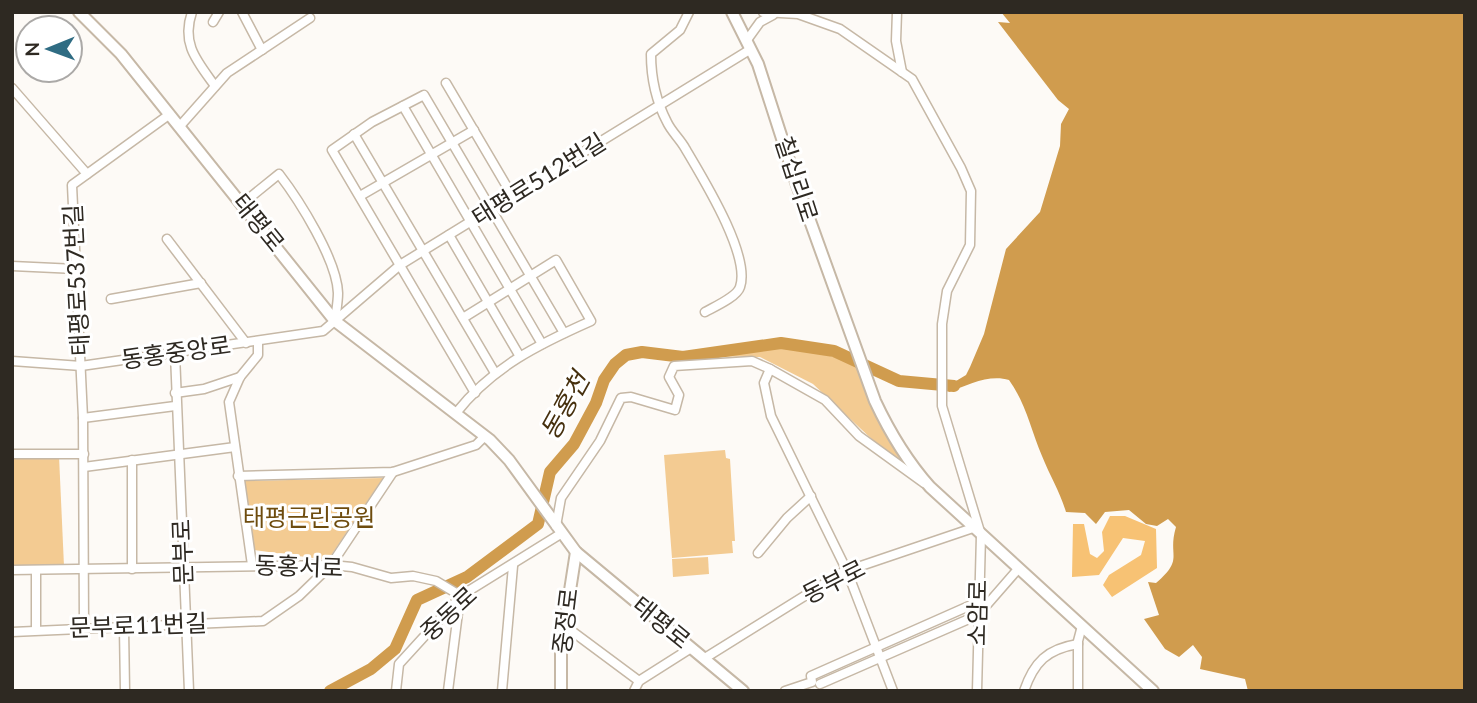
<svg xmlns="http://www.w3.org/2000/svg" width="1477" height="703" viewBox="0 0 1477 703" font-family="Lato,'Noto Sans KR',sans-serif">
<rect width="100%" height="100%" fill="#fdfaf6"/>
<g fill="#f3cb92">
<polygon points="778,345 858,362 909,474 813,384 760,357 690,356"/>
<polygon points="725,450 726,458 730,459 735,541 732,541 733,553 672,558 664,455"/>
<polygon points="59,456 64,566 12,566 12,457"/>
<polygon points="383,478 328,560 254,550 242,481"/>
<polygon points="708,557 709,574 673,577 672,559"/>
</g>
<polygon fill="#f7c274" points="1110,516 1125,516 1156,529 1157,568 1112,597 1103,585 1109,575 1141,555 1145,541 1123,538 1099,575 1072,577 1073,524 1084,524 1090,554 1097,558 1104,551 1102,532"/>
<path fill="#d09c4e" d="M1001 12H1465V691H1248L1245 679 1200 669 1202 657 1193 645 1179 657 1165 649 1144 619 1159 615 1148 582 1156 583C1185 558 1167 557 1176 527L1168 519 1157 526 1146 524 1129 510 1105 512 1096 524 1085 513 1066 512C1060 492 1050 476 1042 456 1031 430 1026 404 1009 380 989 374 968 385 949 392L946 387 966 375 970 367 984 334 1006 249 1040 212 1060 146 1061 124 1069 109 1058 100 998 22 1010 23Z"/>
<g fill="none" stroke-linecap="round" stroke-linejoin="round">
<polyline stroke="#d09c4e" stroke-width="12" points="330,691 371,669 395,649 417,600 467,577 538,524 550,472 574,444 596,403 604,380 615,364 626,355 642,352 683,357 781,343 834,351 899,381 954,386"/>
<g stroke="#c6b8a6" stroke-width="11">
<g id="minor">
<path d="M192 12C181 44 197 61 215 86"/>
<polyline points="242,12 262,50"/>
<path d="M689 12 680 30 651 54C651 77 656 101 667 122 671 131 680 139 685 148 702 177 751 255 740 287 737 297 714 307 705 312"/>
<polyline points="763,12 798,14 840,29 912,79 961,168 971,191 970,245 947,291 942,324 942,406 981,535 977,691"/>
<polyline points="897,12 896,41 902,72"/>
<polyline points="213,22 219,12"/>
<polyline points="747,40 760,22 773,15"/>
<polyline points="446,83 513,197"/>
<polyline points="12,88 87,174"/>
<polyline points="403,106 542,344"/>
<polyline points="180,126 227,73 310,18"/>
<polyline points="354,134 495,373"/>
<polyline points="360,196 474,130"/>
<path d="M242 204 279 174C299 200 337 260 338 293 338 302 336 312 335 321"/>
<polyline points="449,235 519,355"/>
<polyline points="167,239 246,343"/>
<polyline points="12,266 76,269"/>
<polyline points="111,299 201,283"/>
<polyline points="175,354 189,691"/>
<polyline points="12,361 81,366 323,331 400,265 751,49"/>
<polyline points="770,369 764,383 771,416 847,571 893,691"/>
<polyline points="175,393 204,389 240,377"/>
<polyline points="475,393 332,150 372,122 424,95 564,333"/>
<path d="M456 413C492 367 539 344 591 321L556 260 463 318"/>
<polyline points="83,418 175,406"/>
<polyline points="12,454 84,454"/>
<polyline points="84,467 235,447"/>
<polyline points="238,476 393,472 476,445 485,436"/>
<polyline points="556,526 561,498 600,441 621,398 631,397 675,410 679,395 669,377 674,366 752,361 770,369 825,400 859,436 924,483"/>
<polyline points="758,553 787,518 811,496"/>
<polyline points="252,565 229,402 240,377 258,355 258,341"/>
<polyline points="132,569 132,460"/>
<polyline points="12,570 331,565 352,567 391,578 413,576 436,581 461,596"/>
<polyline points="565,626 639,681"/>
<polyline points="84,627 83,418 72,185 170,114"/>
<polyline points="124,628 125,691"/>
<polyline points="36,630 36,571"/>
<polyline points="12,632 263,621 299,596 331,565 393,472"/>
<polyline points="705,658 843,572 973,528"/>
<polyline points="820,684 978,615 1018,569"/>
<polyline points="396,691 399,664 462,595 562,533"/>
<polyline points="448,691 460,597"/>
<polyline points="502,691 513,566"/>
<polyline points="634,691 639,681 691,648"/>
<polyline points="785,691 812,682 811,676 978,602"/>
<path d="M1024 691C1034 662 1047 649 1078 644"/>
<polyline points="1078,691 1078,641 1082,626"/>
</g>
</g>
<g stroke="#c6b8a6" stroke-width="14">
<g id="major">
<polyline points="79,12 121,54 335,321 490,440 509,460 576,552 743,691"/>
<path d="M732 12 758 64 796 182 875 401C890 433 906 460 930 487L1153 691"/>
<polyline points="561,691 561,648 576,552"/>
</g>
</g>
<use href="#minor" stroke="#fff" stroke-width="8"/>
<use href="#major" stroke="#fff" stroke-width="10"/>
</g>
<g text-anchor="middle" stroke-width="6" stroke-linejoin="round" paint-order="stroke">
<g font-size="24" fill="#2e2922" stroke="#fff">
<text transform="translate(796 179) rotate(72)" y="8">칠십리로</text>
<text transform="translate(539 180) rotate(-32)" y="8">태평로512번길</text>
<text transform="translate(258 223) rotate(51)" y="8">태평로</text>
<text transform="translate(77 280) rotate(-93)" y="8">태평로537번길</text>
<text transform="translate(176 353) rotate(-8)" y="8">동홍중앙로</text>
<text transform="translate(183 552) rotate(-92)" y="8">문부로</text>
<text transform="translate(299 567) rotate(2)" y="8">동홍서로</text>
<text transform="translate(834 582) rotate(-27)" y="8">동부로</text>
<text transform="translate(978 613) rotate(-89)" y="8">소암로</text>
<text transform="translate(449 614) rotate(-43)" y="8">중동로</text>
<text transform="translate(566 621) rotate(-83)" y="8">중정로</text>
<text transform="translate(661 623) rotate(39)" y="8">태평로</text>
<text transform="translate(138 626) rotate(-2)" y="8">문부로11번길</text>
</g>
<g font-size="24" fill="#6e4c0e" stroke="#fff">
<text x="309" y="526">태평근린공원</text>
</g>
<g font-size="26" font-style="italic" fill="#46300e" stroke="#fff">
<text transform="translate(565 406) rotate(-61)" y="9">동홍천</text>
</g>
</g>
<rect width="1477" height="703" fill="none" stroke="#2e2922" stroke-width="28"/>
<g transform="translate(49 49) rotate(269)"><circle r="33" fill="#ffffff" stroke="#aba9a7" stroke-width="2"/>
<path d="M0-5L12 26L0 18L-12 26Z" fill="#2f6c83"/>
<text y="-10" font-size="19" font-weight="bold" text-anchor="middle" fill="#2e2922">N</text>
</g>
</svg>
